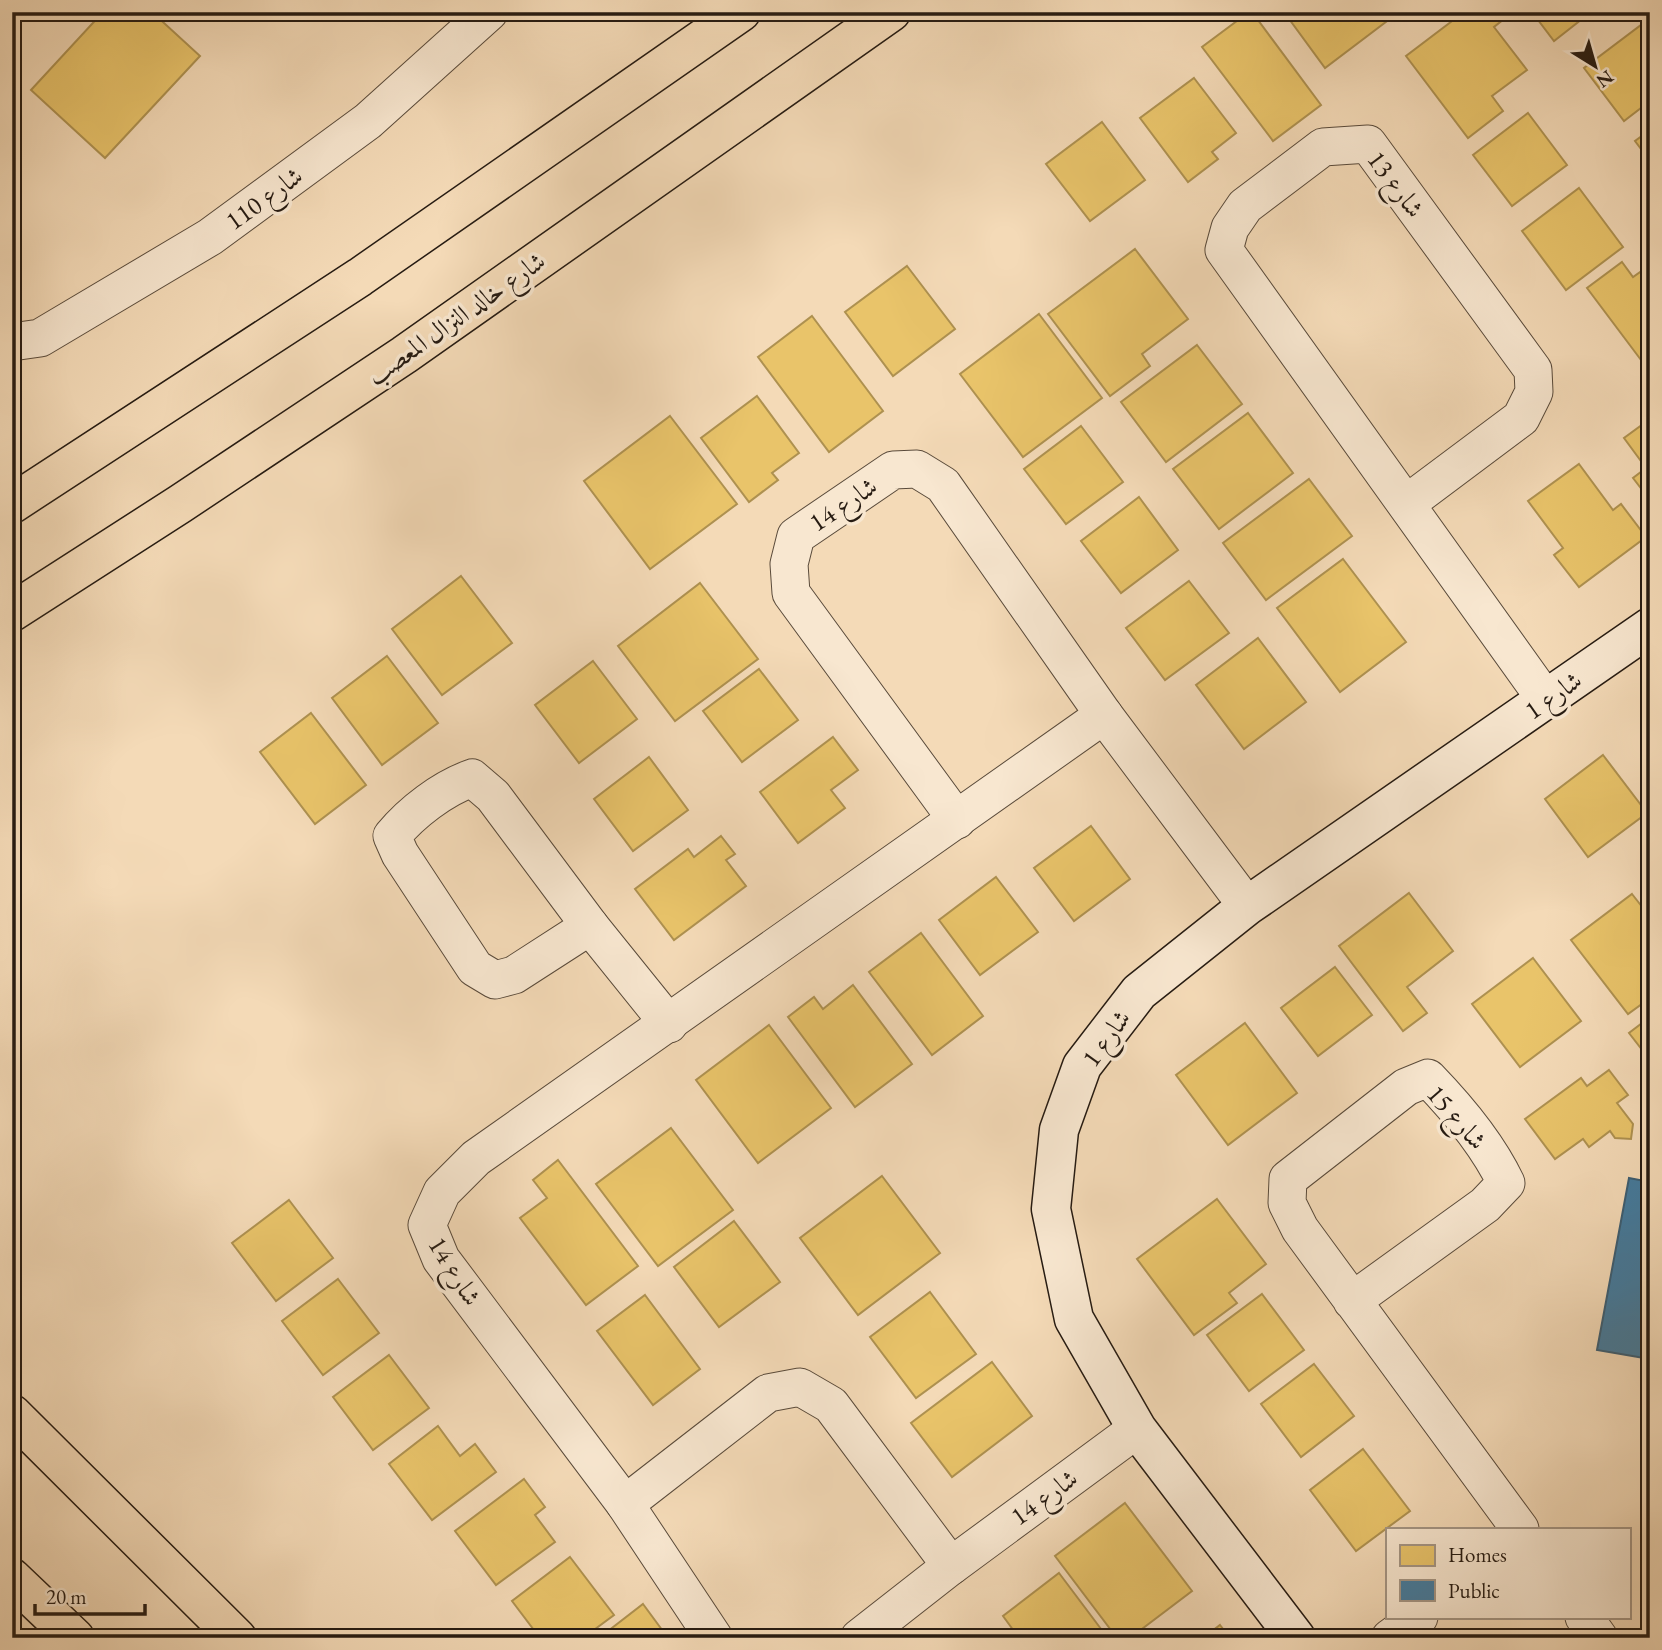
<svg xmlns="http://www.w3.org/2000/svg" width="1662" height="1650" viewBox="0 0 1662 1650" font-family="'EB Garamond',Amiri,serif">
<rect width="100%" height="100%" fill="#f4dab7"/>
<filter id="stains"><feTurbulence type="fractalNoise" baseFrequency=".00286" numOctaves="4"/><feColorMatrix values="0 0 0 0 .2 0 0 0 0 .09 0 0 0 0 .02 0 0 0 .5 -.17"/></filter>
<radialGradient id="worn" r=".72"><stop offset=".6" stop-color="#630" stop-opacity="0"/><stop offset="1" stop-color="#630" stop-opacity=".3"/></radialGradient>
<g fill="#e9c46a" stroke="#ae9150" stroke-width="2">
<polygon points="103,12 152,12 200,56 105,158 31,90"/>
<polygon points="1249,12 1252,12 1321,105 1273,141 1202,47"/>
<polygon points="1284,12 1399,12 1325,68"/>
<polygon points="1464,12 1499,12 1504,19 1494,27 1527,70 1492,96 1503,111 1468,138 1406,56"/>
<polygon points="1532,12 1591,12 1554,41"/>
<polygon points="1641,25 1650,36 1650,101 1624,121 1584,68"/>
<polygon points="1194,78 1236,133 1212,152 1218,159 1188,182 1140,118"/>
<polygon points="1528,113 1567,165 1512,206 1473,155"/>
<polygon points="1102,122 1145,180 1090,221 1046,164"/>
<polygon points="1650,130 1650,161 1635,141"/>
<polygon points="1579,188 1623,247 1566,290 1522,231"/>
<polygon points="1135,249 1188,319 1142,354 1150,366 1110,396 1048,314"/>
<polygon points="1622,262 1633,277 1650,265 1650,354 1641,360 1587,288"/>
<polygon points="907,266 955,329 893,376 845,312"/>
<polygon points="1039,314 1102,398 1023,457 960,374"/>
<polygon points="812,316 883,411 829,452 758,357"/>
<polygon points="1197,345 1242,404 1166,462 1121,402"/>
<polygon points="757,396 799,453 772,473 778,480 749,502 701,438"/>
<polygon points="1248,413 1293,473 1219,529 1173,469"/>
<polygon points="670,416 737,504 650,569 584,481"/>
<polygon points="1650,419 1650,500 1633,478 1646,468 1624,438"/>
<polygon points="1081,426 1123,482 1066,524 1024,469"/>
<polygon points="1579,464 1613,510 1621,504 1646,537 1579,587 1554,555 1563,548 1528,501"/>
<polygon points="1309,479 1352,536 1266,600 1223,543"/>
<polygon points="1139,497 1178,550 1121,593 1081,541"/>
<polygon points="1343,559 1406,642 1340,692 1277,608"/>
<polygon points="461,576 512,643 442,695 392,629"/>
<polygon points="1189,581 1229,633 1165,680 1126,628"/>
<polygon points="700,583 758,659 675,721 618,646"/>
<polygon points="1258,638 1306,702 1244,749 1196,685"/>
<polygon points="387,656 438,723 382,765 332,698"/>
<polygon points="593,661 637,719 579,763 535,705"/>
<polygon points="759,669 798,720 742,762 703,711"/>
<polygon points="311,713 366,785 315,824 260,752"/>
<polygon points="833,737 858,770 831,790 845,808 798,843 760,792"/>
<polygon points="1603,755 1647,813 1588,857 1545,799"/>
<polygon points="649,757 688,810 633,851 594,799"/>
<polygon points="1091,826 1130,879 1074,921 1034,868"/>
<polygon points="721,836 735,854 726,860 746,886 674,940 635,889 688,849 694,857"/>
<polygon points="996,877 1038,932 980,975 939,920"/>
<polygon points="1409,893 1453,951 1407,987 1427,1013 1403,1031 1339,946"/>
<polygon points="1632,894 1650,917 1650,998 1628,1014 1571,940"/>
<polygon points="921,933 983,1016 932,1055 869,972"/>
<polygon points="1533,958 1581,1021 1520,1067 1472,1004"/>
<polygon points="1335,967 1372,1015 1318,1056 1281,1008"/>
<polygon points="853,985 912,1064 855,1107 788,1017 814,997 823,1009"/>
<polygon points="1650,1017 1650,1060 1629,1033"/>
<polygon points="1245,1023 1297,1093 1228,1145 1176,1075"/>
<polygon points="769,1025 831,1108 758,1163 696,1080"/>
<polygon points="1609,1070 1628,1095 1617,1103 1633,1124 1631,1139 1615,1138 1610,1131 1589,1147 1583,1139 1555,1159 1525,1119 1581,1078 1587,1086"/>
<polygon points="671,1128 733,1210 658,1266 596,1184"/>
<polygon points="558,1160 638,1266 586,1305 520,1218 547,1198 533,1180"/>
<polygon points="882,1176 940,1253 858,1315 800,1238"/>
<polygon points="1217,1199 1266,1264 1229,1293 1237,1303 1194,1335 1137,1259"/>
<polygon points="289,1200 333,1258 276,1301 232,1243"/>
<polygon points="734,1221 780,1282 719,1327 674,1267"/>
<polygon points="338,1279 379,1333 323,1375 282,1321"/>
<polygon points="930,1292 976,1354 916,1398 870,1337"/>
<polygon points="1262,1294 1304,1350 1249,1391 1207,1335"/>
<polygon points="645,1295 700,1369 653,1405 597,1331"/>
<polygon points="389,1355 429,1408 373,1450 333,1397"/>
<polygon points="992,1362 1032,1416 952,1477 911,1423"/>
<polygon points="1314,1364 1354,1416 1301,1457 1261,1404"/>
<polygon points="438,1426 460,1456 475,1444 496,1472 432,1520 389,1464"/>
<polygon points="1363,1449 1410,1511 1356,1551 1310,1490"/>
<polygon points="524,1479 545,1507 535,1515 555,1542 496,1585 455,1531"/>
<polygon points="1125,1503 1192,1591 1130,1638 1117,1638 1055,1556"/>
<polygon points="570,1557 614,1615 583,1638 540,1638 512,1601"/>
<polygon points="1059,1573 1104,1633 1097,1638 1019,1638 1003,1616"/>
<polygon points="643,1604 668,1638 599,1638"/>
<polygon points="1220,1625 1230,1638 1203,1638"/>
</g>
<polygon fill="#457b9d" stroke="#3c5e73" stroke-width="2" points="1629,1178 1650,1182 1650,1359 1597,1350"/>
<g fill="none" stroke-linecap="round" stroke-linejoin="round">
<g stroke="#5a4b3b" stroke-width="39">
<g id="street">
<polyline points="12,342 40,338 210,237 368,121 489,12"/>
<polyline points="1406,504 1521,418 1534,392 1533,370 1368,144 1323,147 1245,206 1230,228 1224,250 1546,700"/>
<path d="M472 778 493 796 590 926 514 975 495 980 475 968 400 854 392 836C412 812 442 789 472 778Z"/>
<polyline points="957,820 791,593 789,564 796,536 893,470 917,469 943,485 1104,715 1247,906"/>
<polyline points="590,926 669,1024"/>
<path d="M1352 1301 1485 1205 1506 1183C1488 1145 1458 1109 1428 1078L1406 1087 1288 1179 1287 1203 1300 1229 1520 1529"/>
<polyline points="625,1504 768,1393 800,1387 831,1405 951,1566"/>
<polyline points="1584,1617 1599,1638"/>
<polyline points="714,1638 625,1504 441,1259 427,1225 442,1192 476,1158 1104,715"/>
<polyline points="859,1638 951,1566 1137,1429"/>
<polyline points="1390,1638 1419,1617"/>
</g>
</g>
<g stroke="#261b12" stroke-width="41">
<polyline id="secondary" points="1296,1638 1137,1429 1074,1319 1051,1209 1059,1130 1082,1066 1139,992 1247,906 1650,627"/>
</g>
<g stroke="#261b12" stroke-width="41">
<g id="primary">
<polyline points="12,504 360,277 741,12"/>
<polyline points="12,612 180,504 404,355 891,12"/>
<polyline points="12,1414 237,1638"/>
</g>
</g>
<g stroke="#261b12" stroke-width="41">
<polyline id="highway" points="12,1578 75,1638"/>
</g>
<use href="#street" stroke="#f8e7d0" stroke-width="37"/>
<use href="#secondary" stroke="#f8e7d0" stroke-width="38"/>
<use href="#primary" stroke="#f4dab7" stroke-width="38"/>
<use href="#highway" stroke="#f4dab7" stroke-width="38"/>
</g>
<g text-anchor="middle" stroke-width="7" stroke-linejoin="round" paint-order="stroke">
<g font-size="26" fill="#261b12" stroke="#f8e7d0">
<text transform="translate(1396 184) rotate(53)" y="9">شارع 13</text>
<text transform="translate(264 198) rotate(-36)" y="9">شارع 110</text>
<text transform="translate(456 318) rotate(-35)" y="9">شارع خالد النزال المعصب</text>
<text transform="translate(843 504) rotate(-34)" y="9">شارع 14</text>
<text transform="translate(1553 695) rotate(-35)" y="9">شارع 1</text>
<text transform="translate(1106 1038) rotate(-54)" y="9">شارع 1</text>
<text transform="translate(1457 1117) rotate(49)" y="9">شارع 15</text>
<text transform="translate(455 1271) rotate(58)" y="9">شارع 14</text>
<text transform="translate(1044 1497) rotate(-36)" y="9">شارع 14</text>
</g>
</g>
<rect width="1662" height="1650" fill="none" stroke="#f4dab7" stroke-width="42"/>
<rect x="14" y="14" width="1634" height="1622" fill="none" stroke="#261b12" stroke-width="3.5"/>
<rect x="21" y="21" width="1620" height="1608" fill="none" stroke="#261b12" stroke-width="2"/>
<rect x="1386" y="1528" width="245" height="91" fill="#f8e7d0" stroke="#a49584" stroke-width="2"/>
<rect x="1400" y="1545" width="35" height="21" fill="#e9c46a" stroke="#a49584" stroke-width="2"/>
<text x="1448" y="1562" font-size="21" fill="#261b12">Homes</text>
<rect x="1400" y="1580" width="35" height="21" fill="#457b9d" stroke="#a49584" stroke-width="2"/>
<text x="1448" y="1598" font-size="21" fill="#261b12">Public</text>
<g transform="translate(1595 66) rotate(143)" stroke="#f8e7d0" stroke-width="5" paint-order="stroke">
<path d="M0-5L12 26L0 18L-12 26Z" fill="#261b12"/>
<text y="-10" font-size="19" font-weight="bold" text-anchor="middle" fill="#261b12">N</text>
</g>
<path d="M35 1604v10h110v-10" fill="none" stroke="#261b12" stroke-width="3.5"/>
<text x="46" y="1604" font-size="21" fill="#261b12" stroke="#f8e7d0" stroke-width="5" paint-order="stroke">20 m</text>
<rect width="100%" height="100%" filter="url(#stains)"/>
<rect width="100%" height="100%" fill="url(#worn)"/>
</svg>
